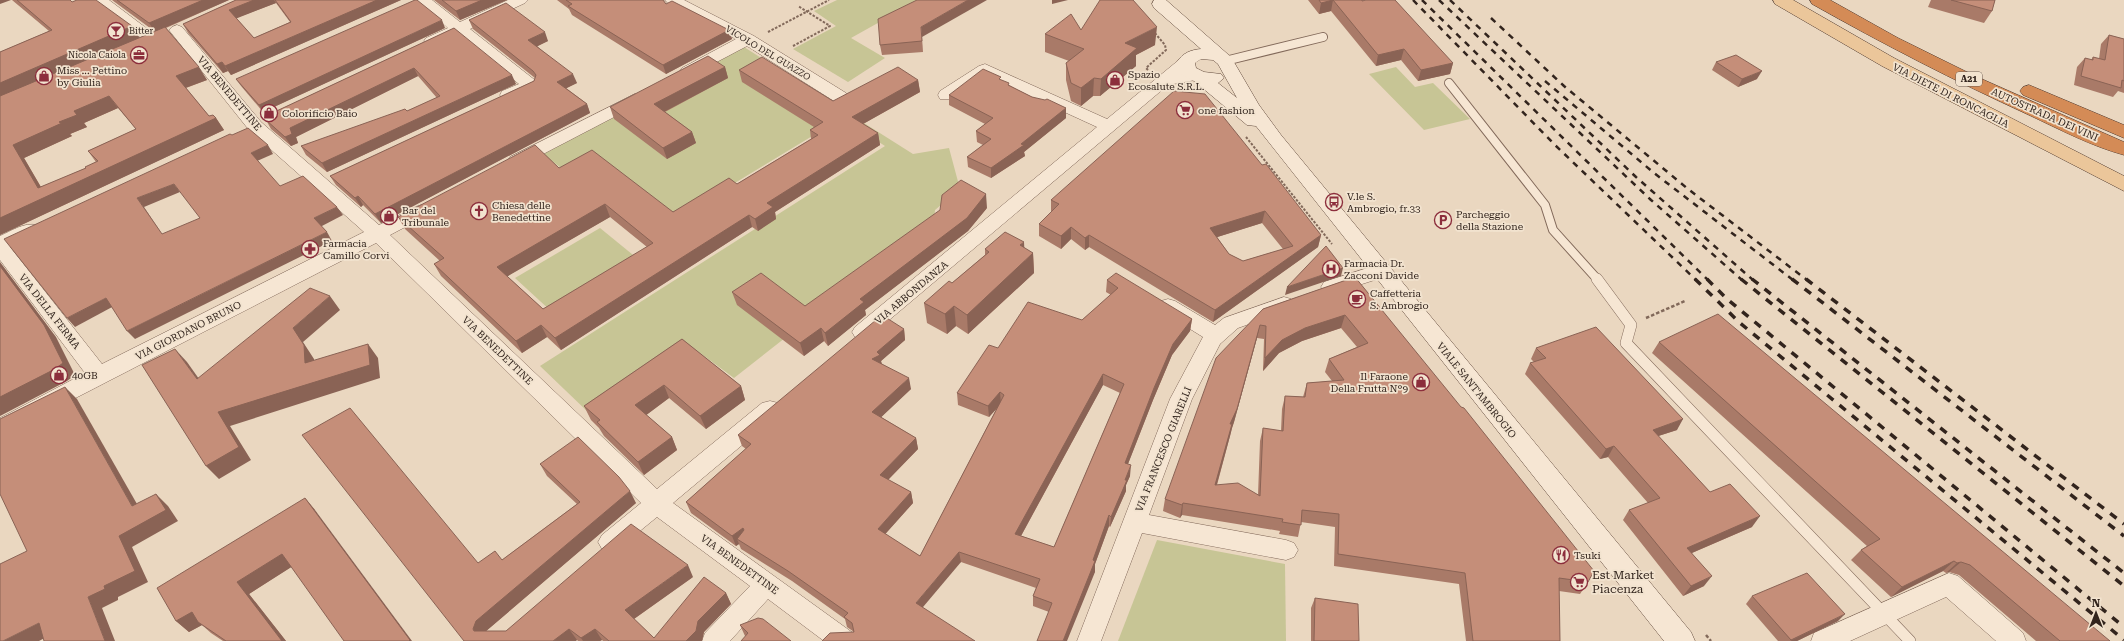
<svg xmlns="http://www.w3.org/2000/svg" width="2124" height="641" viewBox="0 0 2124 641" font-family="'Roboto Serif',serif">
<rect width="100%" height="100%" fill="#ead7c0"/>
<g fill="#c7c595">
<polygon points="837,0 919,0 851,38 885,58 848,82 793,49 836,26 814,11"/>
<polygon points="744,47 913,154 949,148 960,189 935,210 934,221 734,378 689,345 589,413 540,366 885,146 842,118 679,217 566,172 552,161 531,172 523,165"/>
<polygon points="1396,67 1415,87 1433,83 1470,119 1424,130 1369,74"/>
<polygon points="600,228 638,259 552,312 515,278"/>
<polygon points="1157,540 1285,564 1286,641 1118,641"/>
</g>
<g fill="none" stroke-linecap="round" stroke-linejoin="round">
<g stroke="#82695a" stroke-width="10">
<g id="lane-far1">
<polyline points="1225,61 1323,37"/>
<polyline points="1449,83 1545,205 1553,230 1598,280"/>
</g>
</g>
<g stroke="#82695a" stroke-width="12">
<polyline id="lane" points="1597,279 1631,325 1626,343 1910,641"/>
</g>
<g stroke="#82695a" stroke-width="1">
<g id="street">
<polygon points="91,0 109,0 162,40 160,43 148,43"/>
<path d="M415 0H432L460 22 508 0H528L525 3 470 29 536 81 538 85C532 94 512 101 502 99L500 95 502 91 519 84 457 35 438 44H426L424 41 426 38 448 28Z"/>
<polygon points="665,0 684,0 754,36 846,93 848,97 846,101 834,101 747,46 694,74 682,74 680,71 682,68 736,39 668,3"/>
<path d="M177 25 182 27 261 122 379 225 418 206 424 204 430 206 433 210 430 214 390 235 657 489 762 403 770 401 778 403 781 409 778 415 673 503 853 633 856 641H824L768 599 730 641H702L705 633 750 586 657 517 618 549 610 552 602 549 598 542 602 535 641 503 376 243 0 437V418L85 373 0 260V236C11 231 24 222 37 225L39 230 37 235 10 247 102 364 364 232 249 130 169 30 172 27Z"/>
<polygon points="1186,57 1192,59 1194,62 1182,73 1195,71 1201,73 1203,76 1201,79 1168,85 869,337 862,340 855,337 852,332 855,327 1097,127 986,76 952,99 940,99 938,95 940,91 979,66 985,64 1107,119 1180,59"/>
<polygon points="635,94 641,95 643,99 641,103 522,165 516,167 510,165 507,161 510,157"/>
<polygon points="1380,264 1387,266 1390,271 1387,276 1331,294 1324,292 1321,287 1324,282"/>
<polygon points="1284,297 1291,299 1294,304 1291,309 1238,328 1220,344 1192,399 1149,515 1286,540 1294,543 1298,550 1294,557 1286,560 1142,533 1101,641 1077,641 1170,399 1203,337 1161,311 1158,306 1161,301 1168,299 1175,301 1215,325 1224,318"/>
<polygon points="1949,573 1958,576 2023,633 2026,641 1996,641 1946,597 1850,641 1811,641 1814,633"/>
</g>
</g>
<g stroke="#634b3d" stroke-width="1">
<path id="secondary" d="M1154 0H1166L1231 57 1259 105 1281 135 1691 632 1695 641H1664L1256 126 1247 125 1194 81 1181 74 1177 62C1183 53 1190 50 1201 49L1154 8 1152 4ZM1201 59 1213 60 1218 64 1237 98 1218 83 1224 78 1221 74 1204 72 1196 68 1195 63Z"/>
</g>
<g stroke="#4f392e" stroke-width="1">
<polygon id="primary" points="1773,0 1793,0 1894,58 2124,176 2124,191 1882,66 1775,4"/>
</g>
<g stroke="#4f392e" stroke-width="1">
<g id="highway">
<path d="M1810 0H1830L1898 38 1975 76 2124 142V155C2091 146 2059 129 2029 115 1955 81 1883 44 1812 4Z"/>
<polygon points="2029,85 2124,125 2124,138 2023,95 2020,91 2023,87"/>
</g>
</g>
<g stroke="#82695a" stroke-width="2" stroke-dasharray="2.5 1.5" stroke-linecap="butt">
<polyline points="768,32 829,0"/>
<polyline points="793,46 830,26 798,6"/>
<polyline points="1148,70 1146,68 1166,50 1165,45 1154,32"/>
<polyline points="1246,137 1332,244"/>
</g>
<g stroke="#82695a" stroke-width="2.5" stroke-dasharray="3.5 2" stroke-linecap="butt">
<polyline points="1646,318 1685,301"/>
<polyline points="1706,635 1711,641"/>
</g>
<use href="#lane-far1" stroke="#f6e6d3" stroke-width="8"/>
<use href="#lane" stroke="#f6e6d3" stroke-width="11"/>
<use href="#street" fill="#f6e6d3" fill-rule="evenodd"/>
<use href="#secondary" fill="#f6e6d3" fill-rule="evenodd"/>
<use href="#primary" fill="#ebc69a" fill-rule="evenodd"/>
<use href="#highway" fill="#d48b56" fill-rule="evenodd"/>
<g stroke="#32241d" stroke-width="2.5" stroke-dasharray="6 6" stroke-linecap="butt">
<polyline points="1413,0 1555,145 1696,280"/>
<polyline points="1422,0 1708,280"/>
<polyline points="1439,0 1651,200 1742,280"/>
<polyline points="1450,0 1636,177 1753,280"/>
<polyline points="1491,18 1564,86 1688,189 1807,280"/>
<polyline points="1545,81 1654,173 1793,280"/>
</g>
<g stroke="#32241d" stroke-width="3.5" stroke-dasharray="8 8" stroke-linecap="butt">
<polyline points="1695,279 1740,323 2124,640"/>
<polyline points="1707,279 1727,299 2124,627"/>
<polyline points="1741,279 2124,586"/>
<polyline points="1752,279 2124,573"/>
<polyline points="1792,279 2124,536"/>
<polyline points="1806,279 2124,524"/>
</g>
</g>
<g fill="#a97a68" fill-rule="evenodd">
<path d="M12 0H70L72 2 139 38 154 31 112 0H229L166 28 207 80 186 88 209 116 216 118 224 130 0 235V52L49 31ZM118 108 136 129 88 151 96 162 86 168 41 187 24 158 72 136 70 134 87 127 84 123Z"/>
<path d="M236 0H401L231 75 228 71 223 73 188 33 183 24ZM276 3 290 22 254 38 236 18Z"/>
<polygon points="434,0 507,0 460,20"/>
<polygon points="557,0 663,0 666,4 729,30 732,39 666,74 572,15 569,9"/>
<polygon points="1308,0 1362,0 1453,63 1450,74 1418,81 1401,60 1376,66 1331,11 1319,14"/>
<polygon points="1931,0 1995,0 1992,11 1984,23 1928,7"/>
<polygon points="469,20 548,41 537,46 577,83 566,88 587,104 590,113 381,223 363,205 361,207 336,185 330,176 534,81 535,78 473,29"/>
<polygon points="445,28 263,112 241,86 236,79"/>
<polygon points="454,28 516,84 327,172 306,155 301,146 407,111 437,98 418,76 296,137 298,143 291,146 271,129 266,120 269,118 268,115"/>
<polygon points="1081,30 1155,45 1136,55 1136,66 1100,96 1093,96 1081,106 1071,101 1066,80 1066,63 1069,61 1045,52 1045,34"/>
<polygon points="2109,35 2124,39 2124,93 2118,91 2113,97 2074,85 2077,67 2085,58 2091,60 2093,57 2099,59 2101,44"/>
<polygon points="922,37 923,52 882,55 880,45"/>
<polygon points="1716,62 1757,79 1738,87 1712,70"/>
<polygon points="725,67 728,78 665,112 692,132 696,143 667,159 614,119 610,107"/>
<path d="M739 70 833 101 918 80 920 92 863 124 878 133 880 145 775 212 776 219 758 231 752 227 561 350 547 337 522 353 441 276 434 264 440 261 405 229 398 217 559 168 673 212 737 184 811 139 810 130 814 127 742 82ZM610 217 647 247 543 309 507 276Z"/>
<polygon points="1001,80 1009,85 1032,97 1066,108 1066,118 1024,152 1025,156 991,178 968,167 967,157 983,145 977,142 976,131 985,124 949,105 949,95"/>
<path d="M1262 165 1321 235 1318 247 1213 322 1089 247 1085 250 1071 239 1061 249 1039 236V224L1051 212V200ZM1262 223 1283 249 1243 261 1229 254 1217 237Z"/>
<polygon points="987,208 968,231 865,310 866,315 828,346 824,341 804,356 737,305 732,292 805,306"/>
<polygon points="1024,248 1033,253 1034,273 968,334 956,326 947,334 927,323 924,303 952,283 985,255 985,249"/>
<path d="M1355 277 1588 582 1580 594 1559 591 1560 641H1466L1459 584 1334 566 1335 527 1301 522 1298 537 1279 534 1280 531 1182 515 1180 518 1163 511 1165 499 1263 309ZM1341 328 1357 347 1329 359 1325 372 1332 381 1307 383 1303 397 1285 396 1282 409 1281 431 1263 428 1260 441 1258 495 1217 485 1230 436 1232 428 1234 422 1257 338 1264 339 1263 371 1279 353 1302 341Z"/>
<path d="M1107 280 1192 319 1190 331 1172 355 1153 400 1128 464 1130 476 1126 485V491L1110 527 1109 526 1095 564V572L1049 612 1033 606V596L1036 588 961 562 854 632 847 627 845 619 792 581 741 549 739 544 736 546 691 513 686 502 746 449 742 446 738 435 904 329 905 340 881 361 882 364 911 389 881 417 916 438 918 449 888 480 911 492 913 503 885 534 920 556 997 408 989 417 958 405 957 393 998 348 1082 320 1111 295 1106 292ZM1103 385 1120 393 1054 547 1021 536Z"/>
<polygon points="682,339 741,386 745,400 706,429 669,398 646,415 672,437 677,450 644,475 604,436 599,428 591,420 584,406"/>
<polygon points="1659,342 2110,641 2036,641 1959,575 1949,572 1946,573 1943,571 1891,597 1851,560 1861,550 1867,546 1652,353"/>
<polygon points="1536,348 1677,430 1658,436 1710,492 1752,527 1692,553 1704,586 1683,596 1623,520 1629,510 1648,503 1608,457 1600,459 1525,374 1530,363 1534,362 1531,359"/>
<polygon points="540,464 636,503 486,631 506,631 693,577 634,619 654,638 726,593 731,604 704,632 702,641 603,641 602,640 600,641 578,641 577,640 464,641 478,563 502,560 577,504 547,476"/>
<polygon points="305,498 315,510 291,567 249,594 286,641 223,641 211,633 202,625 189,632 176,621"/>
<polygon points="1752,596 1838,621 1797,641 1778,641 1746,604"/>
<polygon points="1315,598 1359,641 1311,641 1311,608"/>
<polygon points="740,625 791,641 745,636"/>
</g>
<g fill="#8a6355">
<polygon points="0,0 11,0 0,4"/>
<polygon points="203,0 229,0 155,32 149,23"/>
<polygon points="254,0 274,0 276,3 235,19 229,10"/>
<polygon points="377,0 401,0 231,75 225,66"/>
<polygon points="482,0 507,0 460,20 456,11"/>
<polygon points="968,0 987,0 922,37 921,27"/>
<polygon points="1052,0 1068,0 1052,4"/>
<polygon points="1333,0 1331,11 1319,14 1321,3"/>
<polygon points="442,20 445,28 263,112 259,105"/>
<polygon points="132,26 140,39 0,99 0,83"/>
<polygon points="1157,27 1155,45 1136,55 1136,66 1100,96 1101,79 1125,43"/>
<polygon points="729,30 732,39 666,74 663,65"/>
<polygon points="545,32 548,41 532,49 528,40"/>
<polygon points="1404,49 1401,60 1376,66 1378,55"/>
<polygon points="222,62 228,71 223,73 217,64"/>
<polygon points="1453,63 1450,74 1418,81 1421,70"/>
<polygon points="199,67 207,80 185,88 176,76"/>
<polygon points="725,67 728,78 658,115 654,104"/>
<polygon points="414,68 418,76 296,137 298,143 291,146 285,137 290,128"/>
<polygon points="1762,71 1757,79 1738,87 1742,79"/>
<polygon points="573,74 577,83 561,91 557,82"/>
<polygon points="512,75 516,84 327,172 322,163"/>
<polygon points="1094,78 1093,96 1081,106 1081,88"/>
<polygon points="918,80 920,92 854,129 852,117"/>
<polygon points="109,96 118,108 84,123 87,127 70,134 72,136 24,158 46,196 216,118 224,130 0,235 0,218 38,188 13,145 59,122 74,111"/>
<polygon points="587,104 590,113 381,223 375,214"/>
<polygon points="1066,108 1066,118 1024,152 1025,156 991,178 991,168"/>
<polygon points="692,132 696,143 667,159 663,148"/>
<polygon points="878,133 880,145 775,212 776,219 758,231 755,219 767,203"/>
<polygon points="268,145 273,154 257,161 251,153"/>
<polygon points="174,184 180,192 144,207 168,243 162,234 137,198"/>
<polygon points="986,194 987,208 968,231 865,310 866,315 828,346 825,333 860,299"/>
<polygon points="358,196 363,205 361,207 355,198"/>
<polygon points="605,204 610,217 503,279 497,267"/>
<polygon points="337,207 343,215 320,227 314,218"/>
<polygon points="1265,211 1262,223 1208,240 1210,228"/>
<polygon points="749,215 752,227 561,350 555,338"/>
<polygon points="1071,227 1071,239 1061,249 1061,236"/>
<polygon points="327,232 332,241 135,339 127,331"/>
<polygon points="1089,235 1089,247 1085,250 1085,238"/>
<polygon points="1321,235 1318,247 1213,322 1215,310"/>
<polygon points="1024,242 1025,261 1033,253 1034,273 968,334 967,315 1020,245"/>
<polygon points="0,262 56,337 75,375 67,381 0,416"/>
<polygon points="1343,268 1341,276 1285,295 1287,287"/>
<polygon points="330,296 340,310 303,342 314,359 315,377 305,363 293,328"/>
<polygon points="106,298 114,306 75,327 67,318"/>
<polygon points="954,306 956,326 947,334 945,314"/>
<polygon points="1345,315 1341,328 1302,341 1279,353 1263,371 1265,358 1282,340 1305,328"/>
<polygon points="1192,319 1190,331 1172,355 1153,400 1124,474 1125,463 1154,388 1173,344"/>
<polygon points="541,325 547,337 522,353 516,341"/>
<polygon points="1260,325 1257,338 1234,422 1232,428 1230,436 1213,498 1215,485 1230,424"/>
<polygon points="821,328 824,341 804,356 800,343"/>
<polygon points="904,329 905,340 881,361 882,366 872,359 877,352"/>
<polygon points="368,344 378,358 380,378 230,426 251,460 219,479 206,466 218,412"/>
<polygon points="175,349 187,362 209,393 197,379"/>
<polygon points="1103,374 1103,385 1016,545 1015,534"/>
<polygon points="909,378 911,389 875,423 872,412"/>
<polygon points="664,385 669,398 641,419 635,405"/>
<polygon points="741,386 745,400 706,429 700,416"/>
<polygon points="65,387 77,399 145,518 132,506"/>
<polygon points="1000,392 1001,404 989,417 988,406"/>
<polygon points="1683,419 1677,430 1646,440 1653,430"/>
<polygon points="672,437 677,450 644,475 638,462"/>
<polygon points="916,438 918,449 882,486 880,475"/>
<polygon points="1614,446 1608,457 1600,459 1606,449"/>
<polygon points="1131,465 1130,476 1126,485 1126,491 1110,527 1111,517"/>
<polygon points="630,491 636,503 485,632 482,640 473,629 476,621"/>
<polygon points="911,492 913,503 880,540 878,529"/>
<polygon points="156,494 168,506 178,521 132,547 148,582 118,597 118,600 102,608 115,641 105,641 88,597 104,586 119,536"/>
<polygon points="305,498 315,510 412,641 409,641"/>
<polygon points="1183,503 1182,515 1180,518 1182,505"/>
<polygon points="1109,515 1109,526 1095,564 1095,572 1067,641 1063,641"/>
<polygon points="1760,516 1752,527 1680,558 1687,548"/>
<polygon points="743,528 747,539 737,539 739,544 736,546 732,536"/>
<polygon points="959,552 961,562 918,613 916,603"/>
<polygon points="282,554 293,566 249,594 286,641 282,641 237,582"/>
<polygon points="1954,561 1943,571 1891,597 1902,587"/>
<polygon points="1961,562 1949,572 1946,573 1957,563"/>
<polygon points="688,565 693,577 631,621 625,610"/>
<polygon points="1712,576 1704,586 1683,596 1691,586"/>
<polygon points="726,593 731,604 704,632 702,641 686,641 698,621"/>
<polygon points="192,612 198,622 202,625 189,632 176,621"/>
<polygon points="1845,614 1838,621 1797,641 1790,641"/>
<polygon points="39,623 54,633 39,641 3,641"/>
<polygon points="569,629 577,640 576,641 553,641"/>
<polygon points="595,629 602,640 600,641 583,641 581,638"/>
</g>
<g fill="#c58e79" stroke="#8a6355" fill-rule="evenodd">
<polygon points="17,0 70,0 72,2 77,0 96,0 132,26 0,83 0,52 52,30"/>
<polygon points="117,0 203,0 149,23"/>
<polygon points="236,0 254,0 229,10 254,38 291,22 275,0 377,0 225,66 222,62 217,64 183,24"/>
<polygon points="415,0 417,0 442,20 259,105 236,79"/>
<polygon points="442,0 482,0 456,11"/>
<polygon points="566,0 663,0 666,4 672,1 729,30 663,65 568,6 572,4"/>
<polygon points="917,0 968,0 921,27 922,41 880,45 878,19"/>
<polygon points="1100,0 1133,0 1157,27 1125,43 1137,48 1101,79 1094,78 1081,88 1071,83 1066,63 1084,49 1045,34 1071,14 1081,30"/>
<polygon points="1319,0 1362,0 1362,1 1366,0 1395,0 1453,63 1421,70 1404,49 1378,55 1333,0 1321,3"/>
<polygon points="1951,0 1995,0 1992,11"/>
<polygon points="506,3 545,32 528,40 573,74 557,82 587,104 375,214 358,196 355,198 330,176 534,81 536,75 533,71 469,20"/>
<path d="M165 27 199 67 176 76 209 116 213 115 216 118 0 218V96ZM109 96 136 129 88 151 98 161 85 167 86 168 38 188 13 145 62 123 59 122 77 115 74 111Z"/>
<polygon points="454,28 512,75 322,163 301,146 405,109 407,111 440,96 414,68 290,128 292,134 285,137 266,120 270,118 268,115"/>
<polygon points="2109,35 2124,39 2124,81 2122,80 2121,88 2081,76 2085,58 2093,60 2093,57 2105,60"/>
<polygon points="1736,55 1762,71 1742,79 1716,62"/>
<polygon points="708,56 725,67 654,104 692,132 663,148 610,107"/>
<path d="M762 57 833 101 898 67 918 80 852 117 878 133 767 203 773 207 755 219 749 215 555 338 541 325 516 341 434 264 444 258 398 217 535 145 559 168 592 150 673 212 729 178 737 184 818 135 810 130 823 122 739 70ZM605 204 653 243 543 309 497 267Z"/>
<polygon points="983,69 1001,77 999,79 1009,83 1008,85 1032,97 1045,100 1047,99 1066,108 1021,144 1024,145 991,168 967,157 991,139 976,131 993,118 949,95"/>
<path d="M1174 91 1205 94 1262 165 1266 164 1321 235 1215 310 1089 235 1085 238 1071 227 1061 236 1039 224 1059 204 1051 200ZM1265 211 1293 246 1243 261 1229 254 1210 228Z"/>
<path d="M248 128 268 145 251 153 280 186 303 176 337 207 314 218 327 232 127 331 106 298 67 318 4 239 230 134 232 135ZM174 184 200 218 162 234 137 198Z"/>
<polygon points="961,180 986,194 967,218 860,299 864,302 825,333 821,328 800,343 732,292 761,273 805,306 940,210 942,195"/>
<polygon points="1005,232 1024,242 1020,245 1033,253 967,315 954,306 945,314 924,303 949,281 952,283 989,252 985,249"/>
<polygon points="1326,246 1343,268 1287,287"/>
<polygon points="0,266 44,325 63,363 55,369 0,397"/>
<path d="M1116 273 1192 319 1173 344 1154 388 1125 463 1131 465 1125 480H1127L1111 517 1109 515 1093 560 1095 561 1063 641H1037L1052 603 1033 596 1040 579 959 552 916 603 975 641H822L830 633 854 632 852 623 844 617 848 613 788 571 737 539 744 530 743 528 732 536 686 502 751 444 738 435 882 315 904 329 877 352 880 355 872 359 909 378 872 412 916 438 880 475 911 492 878 529 920 556 1004 395 1000 392 988 406 957 393 989 345 998 348 1028 302 1082 320 1118 288 1107 280ZM1103 374 1124 384 1054 547 1015 534Z"/>
<path d="M1355 277 1461 407 1464 408 1594 571 1588 582 1559 578 1560 641H1473L1465 573 1338 554 1339 514 1302 510 1301 525 1282 522 1283 519 1183 503 1182 505 1165 499 1216 358 1263 309ZM1345 315 1368 343 1329 359 1344 380 1307 383 1305 397 1285 396 1283 431 1263 428 1260 496 1238 483 1215 485 1232 424H1230L1237 409 1260 325 1266 326 1265 358 1282 340 1305 328Z"/>
<polygon points="310,288 330,296 293,328 304,345 305,363 368,344 370,365 218,412 239,447 206,466 142,365 175,349 197,379"/>
<polygon points="1718,314 2110,641 2060,641 1970,565 1961,562 1957,563 1954,561 1902,587 1861,550 1880,539 1659,342"/>
<polygon points="1596,327 1683,419 1653,430 1710,492 1730,484 1760,516 1687,548 1712,576 1691,586 1629,510 1660,498 1614,446 1606,449 1530,363 1546,358 1536,348"/>
<polygon points="682,339 741,386 700,416 664,385 635,405 672,437 638,462 597,422 600,420 584,406"/>
<polygon points="65,387 132,506 156,494 166,510 119,536 135,571 104,586 105,589 88,597 105,641 44,641 39,623 3,641 0,641 0,564 27,551 0,494 0,419"/>
<polygon points="350,408 478,563 495,551 502,560 580,502 540,464 578,437 619,477 630,491 476,621 473,629 474,631 506,631 631,524 688,565 625,610 654,638 704,577 726,593 698,621 696,631 686,641 609,641 595,629 581,638 569,629 553,641 464,641 302,435"/>
<polygon points="305,498 410,640 409,641 344,641 282,554 237,582 282,641 226,641 198,622 192,612 176,621 157,588"/>
<polygon points="1807,573 1845,614 1791,640 1752,596"/>
<polygon points="1315,598 1358,604 1359,641 1314,641"/>
<polygon points="758,618 763,619 791,641 741,641 748,633 740,625"/>
</g>
<defs>
<g id="bar-ring" transform="scale(0.9)"><circle r="9.5" fill="#f2e3cf" stroke="#8c2e3c" stroke-width="1.5"/><path d="M-6-5H6L.8 .8V4.5H3.5V6h-7V4.5H-.8V.8Z" fill="#8c2e3c"/></g>
<g id="office-ring" transform="scale(0.9)"><circle r="9.5" fill="#f2e3cf" stroke="#8c2e3c" stroke-width="1.5"/><path d="M-6-3h4V-5.5h4V-3h4V5H-6ZM-1-4.5V-3h2v-1.5ZM-6 0V1H6V0Z" fill="#8c2e3c"/></g>
<g id="shop-ring" transform="scale(0.9)"><circle r="9.5" fill="#f2e3cf" stroke="#8c2e3c" stroke-width="1.5"/><path d="M-5-2.5h2.3a2.7 3.5 0 0 1 5.4 0H5L5.5 6h-11ZM-1.5-2.5h3a1.5 2.3 0 0 0-3 0Z" fill="#8c2e3c"/></g>
<g id="supermarket-ring" transform="scale(0.9)"><circle r="9.5" fill="#f2e3cf" stroke="#8c2e3c" stroke-width="1.5"/><path d="M-6-5.5h2.5l.6 2H6L4.5 2H-2.5L-4.4-4H-6ZM-1.5 3.2a1.3 1.3 0 1 0 .1 0ZM3 3.2a1.3 1.3 0 1 0 .1 0Z" fill="#8c2e3c"/></g>
<g id="bus-ring" transform="scale(0.9)"><circle r="9.5" fill="#f2e3cf" stroke="#8c2e3c" stroke-width="1.5"/><path d="M-5-6H5V4H4V6H2V4H-2V6H-4V4H-5ZM-3.5-4V0h7V-4ZM-3.5 1.2v1.5H-2V1.2ZM2 1.2v1.5H3.5V1.2Z" fill="#8c2e3c"/></g>
<g id="church-ring" transform="scale(0.9)"><circle r="9.5" fill="#f2e3cf" stroke="#8c2e3c" stroke-width="1.5"/><path d="M-1.2-6h2.4v3.5h3.3v2.4h-3.3V6h-2.4V-.1h-3.3v-2.4h3.3Z" fill="#8c2e3c"/></g>
<g id="parking-ring" transform="scale(0.9)"><circle r="9.5" fill="#f2e3cf" stroke="#8c2e3c" stroke-width="1.5"/><path d="M-3.5-5.5H1a3.5 3.5 0 0 1 0 7H-1V5.5H-3.5ZM-1-3.4V-.6H.8a1.4 1.4 0 0 0 0-2.8Z" fill="#8c2e3c"/></g>
<g id="pharmacy-ring" transform="scale(0.9)"><circle r="9.5" fill="#f2e3cf" stroke="#8c2e3c" stroke-width="1.5"/><path d="M-2-6h4v4h4v4h-4v4h-4v-4h-4v-4h4Z" fill="#8c2e3c"/></g>
<g id="hospital-ring" transform="scale(0.9)"><circle r="9.5" fill="#f2e3cf" stroke="#8c2e3c" stroke-width="1.5"/><path d="M-5-5h3v3.5h4V-5h3V5h-3V1.5h-4V5h-3Z" fill="#8c2e3c"/></g>
<g id="cafe-ring" transform="scale(0.9)"><circle r="9.5" fill="#f2e3cf" stroke="#8c2e3c" stroke-width="1.5"/><path d="M-5.5-4.5H6V0H3Q3 3.5 0 3.5H-2.5Q-5.5 3.5-5.5 0ZM3-3.2v2h1.7v-2ZM-6 4.5H4V6H-6Z" fill="#8c2e3c"/></g>
<g id="restaurant-ring" transform="scale(0.9)"><circle r="9.5" fill="#f2e3cf" stroke="#8c2e3c" stroke-width="1.5"/><path d="M-5-6h1v4h1v-4h1v4h1v-4h1v5L-1.5 .5V6h-2V.5L-5-1ZM5-6V6H3V1.5H1.5Q1.5-4 5-6Z" fill="#8c2e3c"/></g>
</defs>
<g fill-rule="evenodd">
<use href="#bar-ring" x="116" y="31"/>
<use href="#office-ring" x="139" y="55"/>
<use href="#shop-ring" x="44" y="76"/>
<use href="#shop-ring" x="1115" y="80"/>
<use href="#supermarket-ring" x="1185" y="110"/>
<use href="#shop-ring" x="269" y="113"/>
<use href="#bus-ring" x="1334" y="202"/>
<use href="#church-ring" x="479" y="211"/>
<use href="#shop-ring" x="389" y="216"/>
<use href="#parking-ring" x="1443" y="220"/>
<use href="#pharmacy-ring" x="310" y="249"/>
<use href="#hospital-ring" x="1331" y="269"/>
<use href="#cafe-ring" x="1357" y="299"/>
<use href="#shop-ring" x="59" y="375"/>
<use href="#shop-ring" x="1421" y="382"/>
<use href="#restaurant-ring" x="1561" y="555"/>
<use href="#supermarket-ring" x="1579" y="582"/>
</g>
<g text-anchor="middle" stroke-width="3.5" stroke-linejoin="round" paint-order="stroke">
<g font-size="9" fill="#32241d" stroke="#f2e3cf" text-anchor="start">
<text x="129" y="34">Bitter</text>
<text x="126" y="58" text-anchor="end">Nicola Caiola</text>
</g>
<g font-size="9" fill="#32241d" stroke="#f2e3cf">
<text transform="translate(768 53) rotate(31)" y="3">VICOLO DEL GUAZZO</text>
</g>
<rect fill="#f2e3cf" stroke="#6c5d52" stroke-width="1" x="1956" y="72" width="26" height="14" rx="3"/>
<g font-size="9" font-weight="bold" fill="#32241d">
<text x="1969" y="82">A21</text>
</g>
<g font-size="10" fill="#32241d" stroke="#f2e3cf" text-anchor="start">
<text x="57" y="74">Miss ... Pettino<tspan x="57" dy="12">by Giulia</tspan></text>
<text x="1128" y="78">Spazio<tspan x="1128" dy="12">Ecosalute S.R.L.</tspan></text>
<text x="1198" y="114">one fashion</text>
<text x="282" y="117">Colorificio Baio</text>
<text x="1347" y="200">V.le S.<tspan x="1347" dy="12">Ambrogio, fr.33</tspan></text>
<text x="492" y="209">Chiesa delle<tspan x="492" dy="12">Benedettine</tspan></text>
<text x="402" y="214">Bar del<tspan x="402" dy="12">Tribunale</tspan></text>
<text x="1456" y="218">Parcheggio<tspan x="1456" dy="12">della Stazione</tspan></text>
<text x="323" y="247">Farmacia<tspan x="323" dy="12">Camillo Corvi</tspan></text>
<text x="1344" y="267">Farmacia Dr.<tspan x="1344" dy="12">Zacconi Davide</tspan></text>
<text x="1370" y="297">Caffetteria<tspan x="1370" dy="12">S. Ambrogio</tspan></text>
<text x="72" y="379">40GB</text>
<text x="1408" y="380" text-anchor="end">Il Faraone<tspan x="1408" dy="12">Della Frutta N°9</tspan></text>
<text x="1574" y="559">Tsuki</text>
</g>
<g font-size="10" fill="#32241d" stroke="#f2e3cf">
<text transform="translate(230 93) rotate(50)" y="4">VIA BENEDETTINE</text>
<text transform="translate(1951 95) rotate(27)" y="4">VIA DIETE DI RONCAGLIA</text>
<text transform="translate(2045 114) rotate(24)" y="4">AUTOSTRADA DEI VINI</text>
<text transform="translate(911 292) rotate(-40)" y="4">VIA ABBONDANZA</text>
<text transform="translate(50 311) rotate(52)" y="4">VIA DELLA FERMA</text>
<text transform="translate(188 330) rotate(-27)" y="4">VIA GIORDANO BRUNO</text>
<text transform="translate(498 350) rotate(44)" y="4">VIA BENEDETTINE</text>
<text transform="translate(1477 390) rotate(51)" y="4">VIALE SANT'AMBROGIO</text>
<text transform="translate(1163 449) rotate(-68)" y="4">VIA FRANCESCO GIARELLI</text>
<text transform="translate(740 564) rotate(36)" y="4">VIA BENEDETTINE</text>
</g>
<g font-size="12" fill="#32241d" stroke="#f2e3cf" text-anchor="start">
<text x="1592" y="579">Est Market<tspan x="1592" dy="14">Piacenza</tspan></text>
</g>
</g>
<g transform="translate(2096 613)" stroke="#f2e3cf" stroke-width="3" paint-order="stroke">
<path d="M0-3L7 15L0 10L-7 15Z" fill="#32241d"/>
<text y="-6" font-size="11" font-weight="bold" text-anchor="middle" fill="#32241d">N</text>
</g>
</svg>
